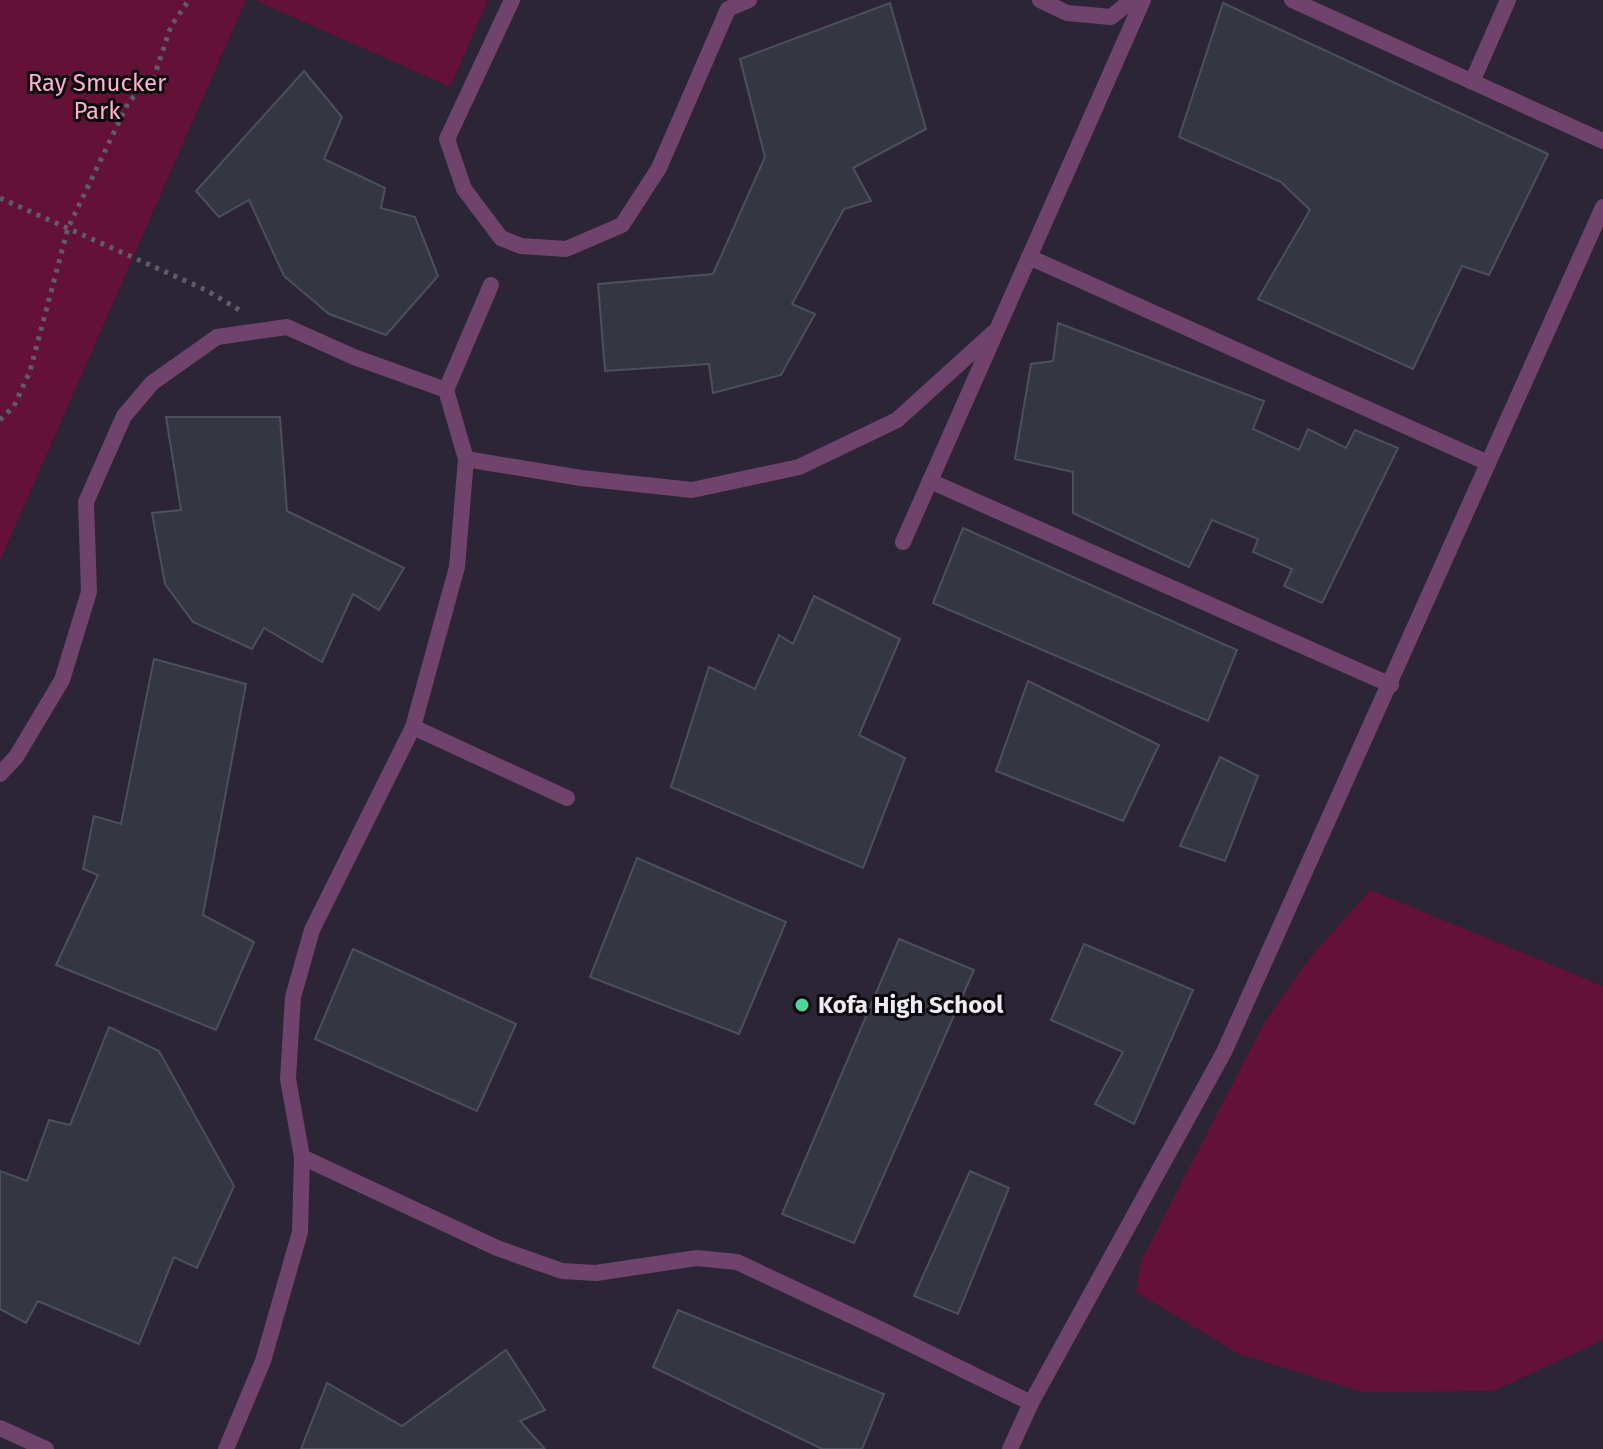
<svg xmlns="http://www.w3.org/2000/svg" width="1603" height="1449" viewBox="0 0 1603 1449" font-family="'Fira Sans',sans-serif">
<rect width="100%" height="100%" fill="#221e29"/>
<polygon fill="#2b2536" points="246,0 254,0 450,87 488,0 1603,0 1603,1449 0,1449 0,561"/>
<g fill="#641137">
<polygon points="0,0 246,0 0,561"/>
<polygon points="254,0 488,0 450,87"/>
<polygon points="1370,890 1603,986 1603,1340 1493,1391 1362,1392 1239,1354 1136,1292 1141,1261 1264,1023 1310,958"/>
</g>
<g fill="#343742" stroke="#4c505c" stroke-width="2">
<polygon points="890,3 926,129 853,168 871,201 844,209 792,304 815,314 781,375 713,393 709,364 605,371 598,284 713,274 765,157 740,59"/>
<polygon points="1223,3 1548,154 1489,275 1462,266 1413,369 1258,299 1310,210 1281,182 1179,137"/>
<polygon points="304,71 342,117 324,159 385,188 381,208 415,217 438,276 386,335 329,314 284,276 249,200 219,217 196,191"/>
<polygon points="1058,323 1264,401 1253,429 1299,450 1308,429 1346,448 1355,430 1398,448 1322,603 1284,586 1292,569 1253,552 1258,539 1212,520 1189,567 1073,513 1073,472 1015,459 1031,364 1053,361"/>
<polygon points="166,417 280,417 287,511 404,568 379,610 353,594 322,662 264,628 252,649 193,622 165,584 152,513 181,510"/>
<polygon points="963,528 1237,650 1208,721 933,603"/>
<polygon points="814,596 900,639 859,735 905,758 863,868 671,787 709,667 755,689 779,635 793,644"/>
<polygon points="154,659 246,684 203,915 254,942 216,1030 56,965 98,875 83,869 94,816 121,824"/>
<polygon points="1028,681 1159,745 1123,821 996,771"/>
<polygon points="1220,757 1258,776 1225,861 1180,846"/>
<polygon points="637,858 786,922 739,1034 590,977"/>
<polygon points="899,939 974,970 854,1243 782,1214"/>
<polygon points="1084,944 1193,990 1134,1124 1095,1104 1123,1052 1051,1020"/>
<polygon points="353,949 516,1024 477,1111 315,1039"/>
<polygon points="109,1027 159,1051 234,1186 197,1268 174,1257 139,1344 38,1301 26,1323 0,1309 0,1171 27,1181 49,1120 70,1125"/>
<polygon points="970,1171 1009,1188 958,1314 914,1296"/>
<polygon points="678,1310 884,1394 862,1449 822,1449 653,1367"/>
<polygon points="506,1350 545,1410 520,1421 545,1449 301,1449 327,1383 402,1426"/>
</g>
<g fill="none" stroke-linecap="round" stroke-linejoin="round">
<g stroke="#605c66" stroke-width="5" stroke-dasharray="4 6" stroke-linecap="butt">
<polyline points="0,198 206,290 241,311"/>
<polyline points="0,420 14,406 30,371 68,228 129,101 153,80 171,26 189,0"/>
</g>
<g stroke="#6f436b" stroke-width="16">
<polyline points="512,0 447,139 464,189 501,238 521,246 566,249 622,225 659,168 728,9 749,0"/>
<polyline points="1040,0 1067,13 1111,17 1132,0"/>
<polyline points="1292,0 1603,141"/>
<polyline points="1472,82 1508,0"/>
<polyline points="1029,257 1488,463"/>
<polyline points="446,390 491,285"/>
<polyline points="466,459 581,478 692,490 799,467 897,420 993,333"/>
<polyline points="930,481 1391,685"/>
<polyline points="903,542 1143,0"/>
<polyline points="413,727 567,798"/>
<polyline points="0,774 16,757 62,680 89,592 86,502 124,416 152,383 217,337 287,327 354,357 446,390 466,459 457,567 413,727 312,930 293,997 288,1079 302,1157 300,1232 263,1361 226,1449"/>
<polyline points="302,1157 497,1248 562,1271 596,1273 697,1258 737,1262 882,1330 1031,1403"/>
<polyline points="0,1428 46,1449"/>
<polyline points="1010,1449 1031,1403 1224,1052 1603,207"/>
</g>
</g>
<circle fill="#4ed399" stroke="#0b090e" stroke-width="3" cx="802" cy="1005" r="8"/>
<g text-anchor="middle" stroke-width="6" stroke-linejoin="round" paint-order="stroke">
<g font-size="24" fill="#fdb1ca" stroke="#0b090e">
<text x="97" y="91">Ray Smucker<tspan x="97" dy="28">Park</tspan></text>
</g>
<g font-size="24" font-weight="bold" fill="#eeebf3" stroke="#0b090e" text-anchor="start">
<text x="818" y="1013">Kofa High School</text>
</g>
</g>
</svg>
